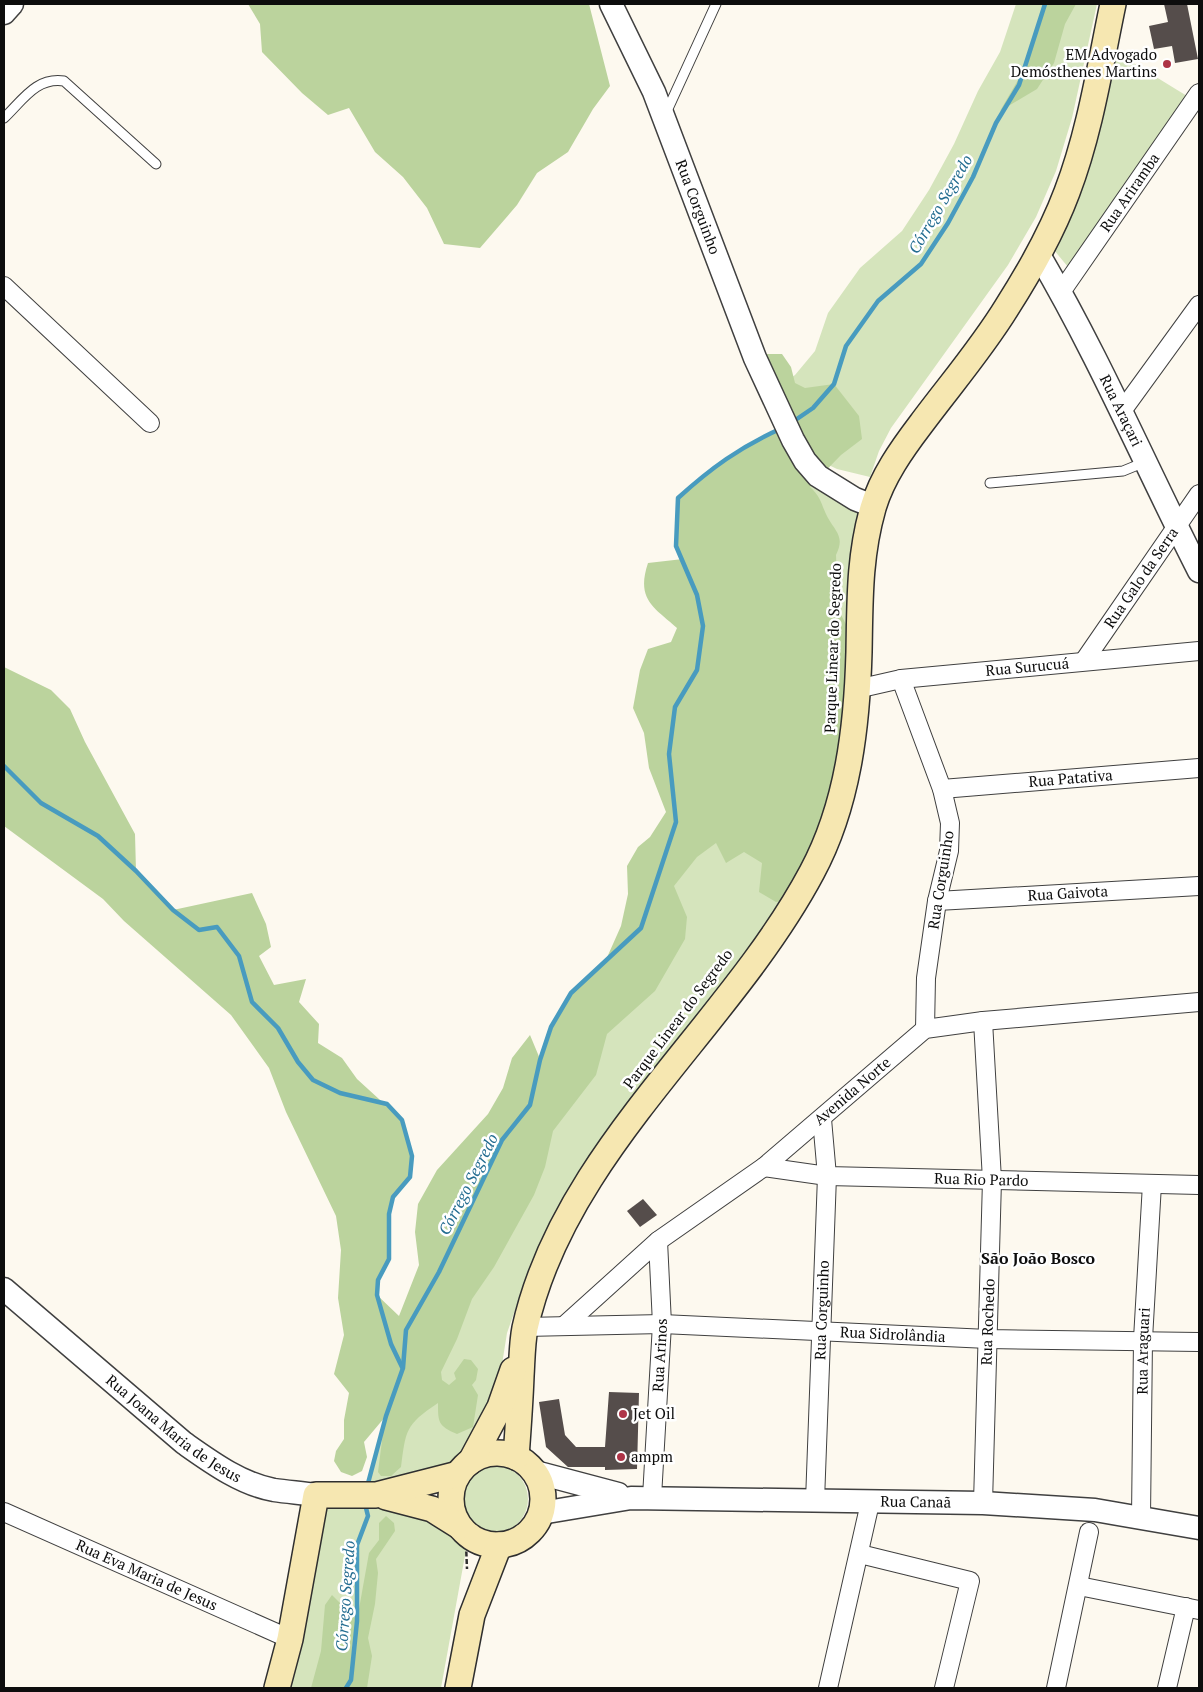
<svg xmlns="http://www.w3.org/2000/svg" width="1203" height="1692" viewBox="0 0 1203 1692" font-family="'PT Serif',serif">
<rect width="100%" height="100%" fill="#fdf9ef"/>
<g fill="#d5e4bc">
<path d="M1016 4H1097L1072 118 1056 171 1036 217 1008 265 891 428 879 451 870 477 837 469 810 456 864 505 850 632 785 899 682 1039 582 1167 558 1208 531 1264 507 1333 496 1402 468 1448 454 1463 366 1493 386 1416 530 1105 551 1027 571 993 605 962 676 822 697 595 676 546 678 498C714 465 740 447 784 427L768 394 795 375 815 351 828 313 860 268 902 231 929 190 954 144 978 91 1000 52Z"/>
<polygon points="1112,50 1187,96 1073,273 1054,250"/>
<circle cx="494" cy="1499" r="34"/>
<polygon points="328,1501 399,1502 463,1535 466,1550 441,1688 285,1688 299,1643"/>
</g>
<g fill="#bbd39d">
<polygon points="248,4 589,4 610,86 593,109 568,152 537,173 517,205 480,248 444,244 427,208 403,177 375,152 349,108 328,115 302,93 262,52 260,24"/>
<polygon points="1045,4 1076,4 1065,24 1054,63 1037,89 1000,111 1022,73"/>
<path d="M760 354H782L791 367 795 383 805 388 834 384 859 416 862 439 841 455 810 487C822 498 821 505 828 518 836 532 845 537 836 555L838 609 850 632 849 682 833 787 809 857 781 901 776 902 759 892 762 863 744 852 726 863 716 843 697 857 674 886 687 917 685 939 655 991 607 1034 596 1075 553 1131 545 1167 534 1195 494 1267 472 1299 457 1339 441 1372 442 1380 449 1385 456 1379 454 1373 464 1359 471 1360 478 1369 476 1380 472 1385 478 1395 473 1427 457 1434C438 1426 438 1422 438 1403 405 1425 406 1430 401 1467L391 1476H381L378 1472 385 1417 364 1442 367 1457 362 1471 352 1476 341 1472 334 1461 336 1451 344 1439V1420L349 1393 334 1374 344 1335 338 1298 341 1250 336 1216 286 1112 269 1068 231 1015 124 921 103 899 4 826V667L51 690 70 709 85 742 135 834 136 871 173 910 252 893 266 924 271 947 259 956 274 985 306 979 299 1002 319 1024 318 1043 342 1058 357 1079 402 1120 412 1156 410 1177 393 1197 389 1214V1259L378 1280 377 1295 399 1316 419 1265 415 1232 418 1204 437 1170 488 1114 503 1088 512 1058 530 1035 540 1059 551 1027 571 993 605 962 621 926 628 894 627 866 638 847 650 837 666 812 649 768 644 733 633 708 640 670 648 649 671 642 677 628C653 607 636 599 648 563L683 559 676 546 678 498C713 466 745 445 787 424Z"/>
<polygon points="386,1516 394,1523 395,1531 376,1559 378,1573 375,1604 368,1638 372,1656 367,1688 311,1688 321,1651 325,1605 332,1595 357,1620 369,1553 379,1540 379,1523"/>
</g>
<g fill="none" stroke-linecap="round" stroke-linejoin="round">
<g stroke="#489bbf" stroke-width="4.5">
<polyline points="791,423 813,408 834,384 846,346 878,301 921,264 948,223 973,177 996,123 1019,85 1045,4"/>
<polyline points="4,766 41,803 98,836 136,871 173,910 199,930 217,927 239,956 252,1002 278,1028 298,1062 313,1080 340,1093 387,1104 402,1120 412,1156 410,1177 393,1197 389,1214 389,1259 378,1280 377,1295 391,1344 402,1367"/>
<path d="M367 1487 386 1416 403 1368 406 1330 439 1272 502 1140 530 1105 540 1060 551 1027 571 993 641 928 676 822 669 754 675 707 697 670 703 626 697 595 676 546 678 498C711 468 740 447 780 429"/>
<polyline points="346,1688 351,1680 357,1621 357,1545 368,1516 365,1504"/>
</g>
</g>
<g fill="#554d4b">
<polygon points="1164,4 1187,4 1198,59 1175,63 1172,46 1154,49 1149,26 1168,22"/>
<polygon points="643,1199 657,1215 640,1227 627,1211"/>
<polygon points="609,1392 639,1393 637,1469 605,1470 605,1467 568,1467 546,1447 539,1402 559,1399 565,1435 576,1447 605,1447"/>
</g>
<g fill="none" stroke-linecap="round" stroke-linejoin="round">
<g stroke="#404040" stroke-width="11">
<g id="service">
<polyline points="666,113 716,4"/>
<path d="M4 118C23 100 36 77 64 81L156 164"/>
<polyline points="990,483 1123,471 1145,462"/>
</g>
</g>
<g stroke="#404040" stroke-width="20">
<g id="minor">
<polyline points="4,286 150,423"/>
<path id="s1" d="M1061 292 1199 93"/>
<polyline points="1122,411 1199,305"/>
<path id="s2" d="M1084 661 1199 494"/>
<polyline points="901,679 942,789 950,823 949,851 937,901 926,978 925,1029"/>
<path id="s3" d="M857 689 901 679 1199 651"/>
<path id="s4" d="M942 789 1199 768"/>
<path id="s5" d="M937 901 1199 886"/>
<polyline points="983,1021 992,1180 983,1503"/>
<path id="s6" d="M764 1167 827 1176 1199 1185"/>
<path id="s7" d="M565 1325 658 1241 764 1167 925 1029 983 1021 1199 1002"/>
<path id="s8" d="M525 1327 662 1324 988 1339 1199 1342"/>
<path id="s9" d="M652 1497 662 1324 658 1241"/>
<path id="s10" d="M815 1501 827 1176 822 1119"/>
<path id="s11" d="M4 1512 290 1639"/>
<path id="s12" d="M1141 1517 1143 1339 1152 1184"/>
<polyline points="860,1554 970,1581 944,1688"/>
<polyline points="1079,1586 1199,1610"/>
<polyline points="828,1688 870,1503"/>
<polyline points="1056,1688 1089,1532"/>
<polyline points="1167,1688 1186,1607"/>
</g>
</g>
<g stroke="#404040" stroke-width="25">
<g id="tertiary">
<path id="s13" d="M611 4 654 92 755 358 793 440 805 461 818 476 855 499 873 506"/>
<polyline points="4,13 12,4"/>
<path id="s14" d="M1039 255C1099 357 1145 465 1199 571"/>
<path id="s15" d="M4 1289 184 1443C211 1462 241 1484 274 1490 288 1492 302 1493 316 1495"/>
<polyline points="535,1472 618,1494"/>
<path id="s16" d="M541 1513 631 1498 983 1503 1095 1510 1199 1528"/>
</g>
</g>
<g stroke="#2f2f2f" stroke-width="28">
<g id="secondary">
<circle cx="497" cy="1499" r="46"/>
<path d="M516 1457C518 1430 520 1403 521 1376 522 1360 522 1343 525 1328 564 1151 729 1028 812 872 848 805 857 727 859 652 860 602 859 557 873 508 882 477 902 449 921 424 950 385 982 348 1007 307 1030 271 1052 232 1067 192 1090 132 1100 66 1113 4"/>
<polyline points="471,1461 500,1407 513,1370"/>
<polyline points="386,1497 432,1509 459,1526"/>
<polyline points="277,1688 290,1639 316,1495 376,1495 458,1474"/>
<polyline points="458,1688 472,1615 499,1545"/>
</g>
</g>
<polyline stroke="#2f2f2f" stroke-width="2.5" stroke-dasharray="5 2.5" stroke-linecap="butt" points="466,1544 467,1569"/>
<use href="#service" stroke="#fff" stroke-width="9"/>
<use href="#minor" stroke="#fff" stroke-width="18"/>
<use href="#tertiary" stroke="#fff" stroke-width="22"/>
<use href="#secondary" stroke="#f6e7b1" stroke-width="25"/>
</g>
<g fill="#ae3447" stroke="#fff" stroke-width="2">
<circle cx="1167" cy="64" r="5"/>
<circle cx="623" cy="1414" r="5"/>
<circle cx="621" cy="1457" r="5"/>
</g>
<g text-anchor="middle" stroke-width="5" stroke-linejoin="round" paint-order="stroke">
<g font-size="15" fill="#0d0d0d" stroke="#fff" text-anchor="start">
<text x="1157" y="60" text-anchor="end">EM Advogado<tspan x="1157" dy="17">Demósthenes Martins</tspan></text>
<text x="633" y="1419">Jet Oil</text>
<text x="631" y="1462">ampm</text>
</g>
<g font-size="15" fill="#0d0d0d" stroke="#fff">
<text dy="5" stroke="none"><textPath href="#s1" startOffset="121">Rua Ariramba</textPath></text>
<text dy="5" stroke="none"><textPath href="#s13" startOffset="221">Rua Corguinho</textPath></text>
<text dy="5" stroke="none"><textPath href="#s14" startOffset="176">Rua Araçari</textPath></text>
<text dy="5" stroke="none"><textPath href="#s2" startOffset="101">Rua Galo da Serra</textPath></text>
<text transform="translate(833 648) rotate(-88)" y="5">Parque Linear do Segredo</text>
<text dy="5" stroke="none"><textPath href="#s3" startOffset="172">Rua Surucuá</textPath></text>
<text dy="5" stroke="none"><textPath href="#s4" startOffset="129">Rua Patativa</textPath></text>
<text transform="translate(941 880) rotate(-81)" y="5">Rua Corguinho</text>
<text dy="5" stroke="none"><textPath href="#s5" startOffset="131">Rua Gaivota</textPath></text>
<text transform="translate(678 1019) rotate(-53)" y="5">Parque Linear do Segredo</text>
<text dy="5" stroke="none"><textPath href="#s7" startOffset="371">Avenida Norte</textPath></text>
<text dy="5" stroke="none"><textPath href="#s6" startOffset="218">Rua Rio Pardo</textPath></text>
<text dy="5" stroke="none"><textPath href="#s10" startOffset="191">Rua Corguinho</textPath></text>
<text transform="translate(988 1322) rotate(-88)" y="5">Rua Rochedo</text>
<text dy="5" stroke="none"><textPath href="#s8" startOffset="368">Rua Sidrolândia</textPath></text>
<text dy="5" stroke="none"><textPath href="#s12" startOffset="166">Rua Araguari</textPath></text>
<text dy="5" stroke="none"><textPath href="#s9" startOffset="142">Rua Arinos</textPath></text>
<text dy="5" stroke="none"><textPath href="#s15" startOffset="220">Rua Joana Maria de Jesus</textPath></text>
<text dy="5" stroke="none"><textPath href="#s16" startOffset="376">Rua Canaã</textPath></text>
<text dy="5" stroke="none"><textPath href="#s11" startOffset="156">Rua Eva Maria de Jesus</textPath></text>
</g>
<g font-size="16" font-style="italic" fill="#246d91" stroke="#fff">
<text transform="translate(940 204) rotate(-60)" y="6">Córrego Segredo</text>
<text transform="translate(468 1184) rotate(-63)" y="6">Córrego Segredo</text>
<text transform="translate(345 1596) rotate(-86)" y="6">Córrego Segredo</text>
</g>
<g font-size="16" font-weight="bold" fill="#0d0d0d" stroke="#fff">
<text x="1038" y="1264">São João Bosco</text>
</g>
</g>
<rect width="1203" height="1692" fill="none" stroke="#0d0d0d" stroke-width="10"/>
</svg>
